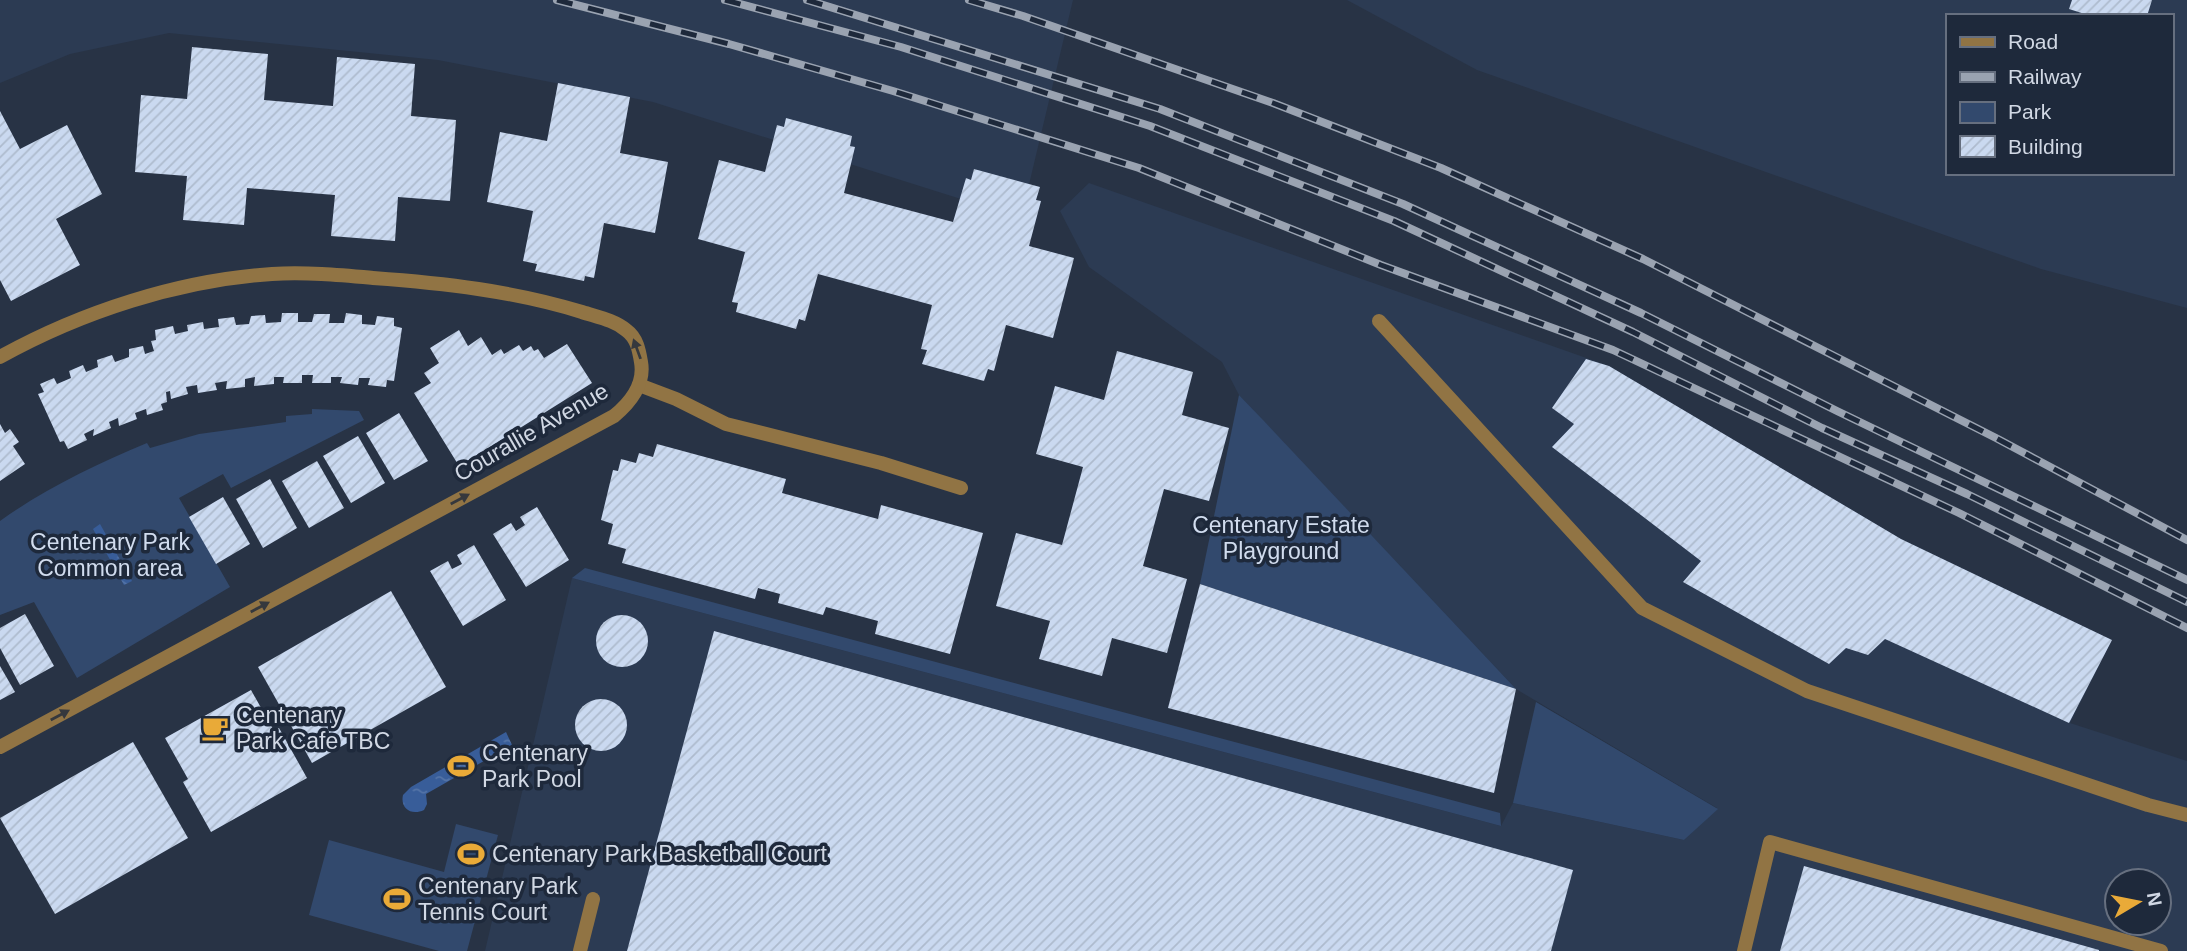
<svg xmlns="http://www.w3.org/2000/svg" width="2187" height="951" viewBox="0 0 2187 951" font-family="Helvetica,sans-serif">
<defs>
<pattern id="water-ripples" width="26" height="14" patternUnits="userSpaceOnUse" patternTransform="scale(1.75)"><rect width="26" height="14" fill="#385d99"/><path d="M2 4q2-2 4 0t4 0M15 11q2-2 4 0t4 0" fill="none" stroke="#5474a7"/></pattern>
<pattern id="building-hatch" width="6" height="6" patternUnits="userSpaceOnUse" patternTransform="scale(1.75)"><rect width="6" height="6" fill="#cad9f0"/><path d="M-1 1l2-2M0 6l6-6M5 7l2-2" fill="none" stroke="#aebbce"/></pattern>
</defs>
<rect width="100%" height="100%" fill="#283345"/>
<g fill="#2c3b53" fill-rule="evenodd">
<polygon points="0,0 1073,0 1021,218 653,102 438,60 169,33 70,54 0,83"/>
<path d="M1347 0H2187V308L2041 269 1477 70ZM1947 16H2171V173H1947Z"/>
<path d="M1089 183 1609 366 1901 539 2112 640 2070 723 2187 761V951H485L572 578 1501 826 1513 803 1684 840 1717 808 1516 689 1239 395 1222 362 1089 267 1060 211ZM2117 881H2159V923H2117Z"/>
</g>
<g fill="#32496d">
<polygon points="1239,395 1264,421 1516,689 1200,584"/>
<path d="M312 409 359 411 364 420 231 488 223 474 179 498 230 587 77 678 34 602 0 615V521C46 488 95 465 147 443L150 448 199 434 286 422V416L312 414Z"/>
<polygon points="585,568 1500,813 1501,826 572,578"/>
<polygon points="1536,702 1718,809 1684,840 1513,803"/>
<polygon points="456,824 498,835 467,951 439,951 309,915 329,840 444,872"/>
</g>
<g fill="url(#water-ripples)">
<polygon points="100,524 132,581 124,585 93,529"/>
<path d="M506 732 512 745 426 794 427 804 424 810C411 816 400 808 403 795L411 787Z"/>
</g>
<g fill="url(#building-hatch)">
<polygon points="2072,0 2152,0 2147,16 2091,16 2069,9"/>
<polygon points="192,47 268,54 264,100 333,106 337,57 415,64 411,116 456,120 450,201 398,197 395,241 331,236 335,195 247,188 244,225 183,220 187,176 135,172 141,95 187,99"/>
<polygon points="558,83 630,97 620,153 668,162 655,233 604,223 594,278 585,276 584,281 535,271 537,264 523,261 533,211 487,202 500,132 547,141"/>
<polygon points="0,111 20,149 67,125 102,194 56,219 80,265 11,301 0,280"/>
<polygon points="786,118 852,136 850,146 855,147 844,193 953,222 966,178 971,180 974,169 1040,187 1036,200 1041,201 1029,246 1074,258 1053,338 1006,325 994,371 988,369 984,381 922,364 927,350 921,349 932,305 818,274 805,321 799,319 796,329 736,312 738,303 732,302 745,252 698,239 719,160 765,172 777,125 784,127"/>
<polygon points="282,313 298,313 298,322 312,322 314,314 330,314 329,323 344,323 346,313 362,315 362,324 375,325 377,316 394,318 394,326 402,328 394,381 387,380 386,387 368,385 370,378 359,378 358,385 340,383 342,377 331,377 331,383 312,383 313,375 302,375 302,383 283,383 284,377 274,377 274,384 254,386 255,377 245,379 245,387 226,389 227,381 215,383 217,390 198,393 197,385 186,387 188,394 171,399 170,391 166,392 167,402 161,404 163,410 147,415 146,409 135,413 137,419 119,426 118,418 109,422 111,428 93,436 94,429 84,434 87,440 68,449 64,441 60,442 38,394 44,392 40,384 54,378 57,384 71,378 69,371 83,365 86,372 98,367 97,360 112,355 115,362 129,357 129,349 143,346 145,354 154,351 151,341 156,340 155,330 173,326 175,334 188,331 187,325 203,322 204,329 219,327 218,319 234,317 236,325 249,324 251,316 265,315 266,323 281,322"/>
<polygon points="459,330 468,346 481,337 492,355 501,349 504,354 519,345 523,351 531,346 534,351 538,349 544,358 567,344 592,383 459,466 414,393 431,383 424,373 439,363 430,348"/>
<polygon points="1117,351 1193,372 1182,415 1229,428 1209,501 1164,489 1143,566 1187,579 1167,653 1112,638 1102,676 1039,659 1050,621 996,606 1016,533 1062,545 1083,467 1036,454 1055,386 1104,400"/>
<polygon points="1586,359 1609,366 1901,539 2112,640 2069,723 1885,639 1868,655 1846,648 1829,664 1683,582 1701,561 1552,447 1574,424 1552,408"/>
<polygon points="399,413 428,461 394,480 366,433"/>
<polygon points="0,424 5,433 10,429 19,442 13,446 25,464 0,481"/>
<polygon points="358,436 385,483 351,503 323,456"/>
<polygon points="657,444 786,479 782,493 878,519 881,505 983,533 950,654 875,634 878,621 826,607 823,615 778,603 780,594 758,588 755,599 622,563 626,549 608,544 613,524 601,520 613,470 618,471 621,459 636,463 639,453 653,457"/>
<polygon points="317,461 344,508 309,528 282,481"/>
<polygon points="270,479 297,528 263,548 236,499"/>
<polygon points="223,497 250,544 216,564 189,517"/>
<polygon points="537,507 569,560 526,587 493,534 511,523 516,531 525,525 520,517"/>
<polygon points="474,545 506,600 463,626 430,571 448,561 452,569 462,564 457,555"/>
<polygon points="1200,584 1516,689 1494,793 1168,708"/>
<polygon points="391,591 446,687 312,763 258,667"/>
<polygon points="25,614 54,666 20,685 0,648 0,628"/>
<circle cx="622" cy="641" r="26"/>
<polygon points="714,631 1573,870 1551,951 627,951"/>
<polygon points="0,666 15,692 0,700"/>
<polygon points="251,690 274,731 279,728 307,778 211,832 183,782 188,779 165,738"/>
<circle cx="601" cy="725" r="26"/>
<polygon points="133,742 188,838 55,914 0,818"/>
<polygon points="1804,866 2099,950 2099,951 1780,951"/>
</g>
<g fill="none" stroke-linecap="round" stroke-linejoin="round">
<g stroke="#917444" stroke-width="14">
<polyline points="1379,321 1642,608 1807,691 2148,805 2187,815"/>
<polyline points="580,951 593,899"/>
<polyline points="1744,951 1770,842 2161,951"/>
</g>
<polyline stroke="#917444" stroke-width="14" points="639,385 676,399 726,424 881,463 961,488"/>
<path stroke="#917444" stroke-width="14" d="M0 357C81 312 179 280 272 274 306 272 339 275 373 278 443 283 514 291 582 312 597 317 614 320 626 330 637 338 639 350 641 362 645 384 630 403 614 416L0 747"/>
<g stroke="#9aa3b1" stroke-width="8">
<g id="rail">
<polyline points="557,0 729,44 893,91 1139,168 1381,265 1613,350 1959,513 2187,628"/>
<polyline points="725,0 901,47 1150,126 1394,221 1633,332 1822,428 1967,494 2187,602"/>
<polyline points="807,0 1160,109 1403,204 1641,313 1837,411 2187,580"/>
<polyline points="969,0 1023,16 1273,103 1441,168 1643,259 1996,438 2187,540"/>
</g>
</g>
<use href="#rail" stroke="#1e293b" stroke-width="5" stroke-dasharray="16" stroke-linecap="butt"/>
</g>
<defs><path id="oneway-solid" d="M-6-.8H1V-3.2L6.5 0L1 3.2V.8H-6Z" transform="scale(1.75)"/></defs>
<g fill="#35383d">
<use href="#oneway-solid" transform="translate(637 349) rotate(-110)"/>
<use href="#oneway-solid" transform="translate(460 499) rotate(-28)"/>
<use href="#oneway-solid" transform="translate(260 607) rotate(-28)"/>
<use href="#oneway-solid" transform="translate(60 715) rotate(-28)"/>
</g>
<defs>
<g id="cafe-bare" transform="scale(2.1)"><path d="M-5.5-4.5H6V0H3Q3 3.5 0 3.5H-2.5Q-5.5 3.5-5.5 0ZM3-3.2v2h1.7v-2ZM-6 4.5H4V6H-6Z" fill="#e9aa38" stroke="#1e293b" stroke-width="2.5" paint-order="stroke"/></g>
<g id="stadium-bare" transform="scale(2.1)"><path d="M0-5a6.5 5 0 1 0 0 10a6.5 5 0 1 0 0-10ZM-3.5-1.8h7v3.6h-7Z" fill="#e9aa38" stroke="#1e293b" stroke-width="2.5" paint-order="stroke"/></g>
</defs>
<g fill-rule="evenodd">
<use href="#cafe-bare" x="215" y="728"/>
<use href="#stadium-bare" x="461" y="766"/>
<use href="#stadium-bare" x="471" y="854"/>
<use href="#stadium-bare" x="397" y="899"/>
</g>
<g text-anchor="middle" stroke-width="7" stroke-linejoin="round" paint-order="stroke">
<g font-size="23" fill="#d1d8e4" stroke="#1e293b">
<text transform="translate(531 432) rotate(-30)" y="8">Courallie Avenue</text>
</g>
<g font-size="23" fill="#d1dcee" stroke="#1e293b">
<text x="1281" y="533">Centenary Estate<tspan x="1281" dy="26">Playground</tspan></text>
<text x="110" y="550">Centenary Park<tspan x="110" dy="26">Common area</tspan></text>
</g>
<g font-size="23" fill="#d1d8e4" stroke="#1e293b" text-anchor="start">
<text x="236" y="723">Centenary<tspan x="236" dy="26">Park Cafe TBC</tspan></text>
<text x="482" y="761">Centenary<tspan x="482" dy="26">Park Pool</tspan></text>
<text x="492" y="862">Centenary Park Basketball Court</text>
<text x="418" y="894">Centenary Park<tspan x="418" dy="26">Tennis Court</tspan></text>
</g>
</g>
<rect x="1946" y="14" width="228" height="161" fill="#1e293b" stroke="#666f7f" stroke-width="2"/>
<rect x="1960" y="37" width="35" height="10" fill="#917444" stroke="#666f7f" stroke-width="2"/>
<text x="2008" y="49" font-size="21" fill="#d1d8e4">Road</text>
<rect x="1960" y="72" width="35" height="10" fill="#9aa3b1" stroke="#666f7f" stroke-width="2"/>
<text x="2008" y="84" font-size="21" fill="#d1d8e4">Railway</text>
<rect x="1960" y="102" width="35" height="21" fill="#32496d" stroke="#666f7f" stroke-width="2"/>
<text x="2008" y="119" font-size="21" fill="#d1d8e4">Park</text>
<rect x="1960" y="136" width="35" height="21" fill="url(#building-hatch)" stroke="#666f7f" stroke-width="2"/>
<text x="2008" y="154" font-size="21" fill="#d1d8e4">Building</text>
<g transform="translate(2138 902) rotate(80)"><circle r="33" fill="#1e293b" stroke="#666f7f" stroke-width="2"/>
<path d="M0-5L12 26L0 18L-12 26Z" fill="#e9aa38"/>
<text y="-10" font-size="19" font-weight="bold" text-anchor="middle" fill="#d1d8e4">N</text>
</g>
</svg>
